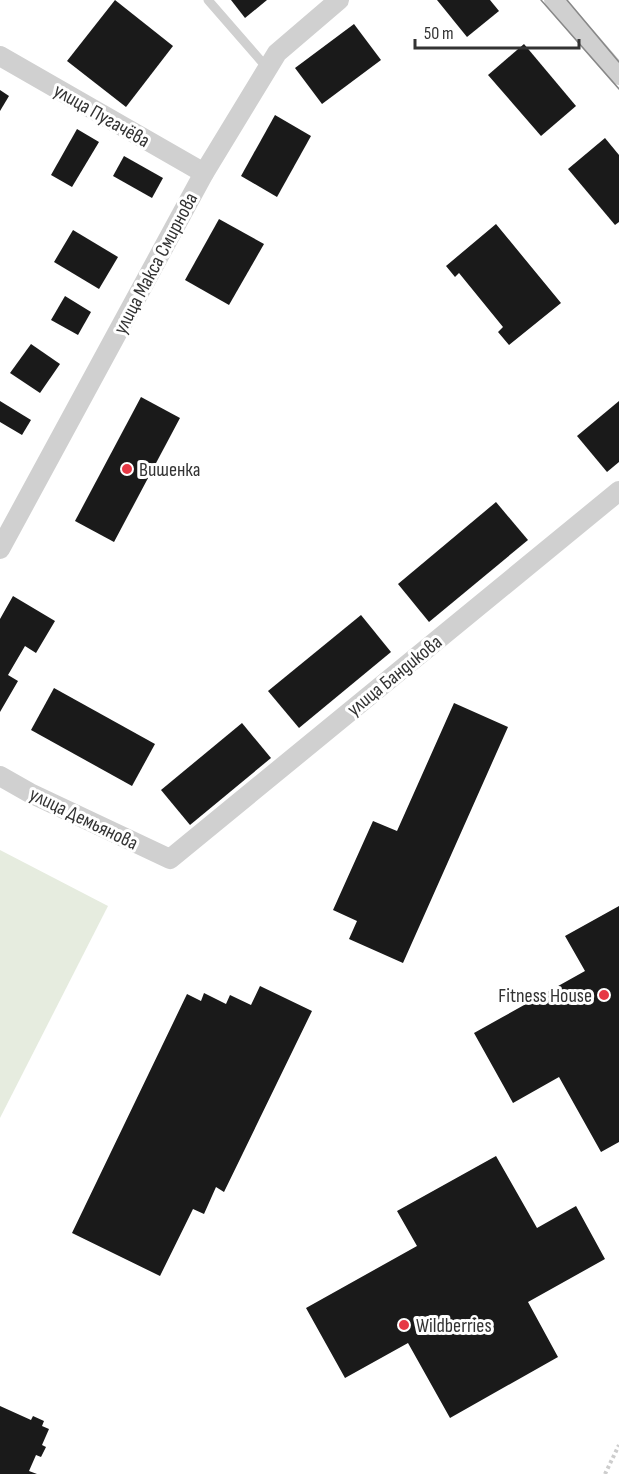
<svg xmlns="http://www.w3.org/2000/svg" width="619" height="1474" viewBox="0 0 619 1474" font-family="'Sofia Sans Condensed',sans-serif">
<rect width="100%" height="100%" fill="#fff"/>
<polygon fill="#e6ecdf" points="0,850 108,906 0,1118"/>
<g fill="#1a1a1a">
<polygon points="115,0 173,46 126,107 67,61"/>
<polygon points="231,0 267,0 245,18"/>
<polygon points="437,0 490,0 499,11 467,37"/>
<polygon points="354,24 381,60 322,104 295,68"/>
<polygon points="524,44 576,106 541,136 488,75"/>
<polygon points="0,90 9,96 0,111"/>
<polygon points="275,115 311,136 277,197 241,176"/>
<polygon points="77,129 99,142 72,187 51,175"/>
<polygon points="605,138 619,155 619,222 615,225 568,169"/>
<polygon points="124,156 163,178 152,198 113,176"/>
<polygon points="219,219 264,244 229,305 185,280"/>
<polygon points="496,224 561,303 509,345 498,332 503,327 459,273 455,277 446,266"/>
<polygon points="73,230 118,257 99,289 54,262"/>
<polygon points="65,296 91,312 78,335 51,320"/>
<polygon points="31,344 60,364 40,393 10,373"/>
<polygon points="141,397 180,418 114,542 75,521"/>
<polygon points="0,401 31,420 22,435 0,422"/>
<polygon points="619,401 619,462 607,472 577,436"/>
<polygon points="496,502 528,540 429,622 398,584"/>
<polygon points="13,596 55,621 36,653 25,646 8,675 18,681 0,712 0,619"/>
<polygon points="361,615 391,652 299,728 268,691"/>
<polygon points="54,688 155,744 132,786 31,730"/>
<polygon points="454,703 508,727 403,963 349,939 357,921 333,910 373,821 397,831"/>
<polygon points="242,723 271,758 190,825 161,790"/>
<polygon points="619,906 619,1142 601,1152 559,1077 513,1103 474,1033 585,971 565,936"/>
<polygon points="260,986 312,1011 224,1192 216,1187 204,1214 193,1209 160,1276 72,1233 187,994 201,1001 204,993 226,1004 230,995 251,1005"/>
<polygon points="496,1156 537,1228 576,1206 605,1259 528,1302 558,1357 450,1418 408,1343 345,1378 306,1308 417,1246 397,1211"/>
<polygon points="0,1406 31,1420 33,1416 44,1421 42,1426 49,1429 42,1445 46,1447 41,1457 36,1455 29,1471 37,1474 0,1474"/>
</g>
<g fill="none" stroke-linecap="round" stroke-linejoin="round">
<polyline stroke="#cdcdcd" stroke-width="4" stroke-dasharray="3 3" stroke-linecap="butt" points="605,1474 619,1445"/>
<polyline stroke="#d0d0d0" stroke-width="9" points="208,0 268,69"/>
<g stroke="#d0d0d0" stroke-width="20">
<polyline points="554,0 619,75"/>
<polyline points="0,56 204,173"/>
<polyline points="0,549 204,173 277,53 339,0"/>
<polyline points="0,776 30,793 170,859 619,491"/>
</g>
<g stroke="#888" stroke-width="1.5">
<polyline points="541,0 619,89"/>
<polyline points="567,0 619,62"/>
</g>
</g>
<g fill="#e63946" stroke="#fff" stroke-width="2">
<circle cx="127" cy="469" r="6"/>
<circle cx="604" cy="995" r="6"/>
<circle cx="404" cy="1325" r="6"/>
</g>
<g text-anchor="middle" stroke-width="6" stroke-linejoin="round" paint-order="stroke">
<g font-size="20" fill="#333" stroke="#fff">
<text transform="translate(102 115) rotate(30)" y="7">улица Пугачёва</text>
<text transform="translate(155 263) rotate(-62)" y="7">улица Макса Смирнова</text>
<text transform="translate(394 675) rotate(-39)" y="7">улица Бандикова</text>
<text transform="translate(84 818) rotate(26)" y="7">улица Демьянова</text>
</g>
<g font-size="20" fill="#333" stroke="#fff" text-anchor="start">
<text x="139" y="476">Вишенка</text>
<text x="592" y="1002" text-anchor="end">Fitness House</text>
<text x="416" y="1332">Wildberries</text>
</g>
</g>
<path d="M415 39v9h164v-9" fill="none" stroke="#333333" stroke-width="3"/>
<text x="424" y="39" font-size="18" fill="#333333" stroke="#ffffff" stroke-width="4.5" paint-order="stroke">50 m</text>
</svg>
